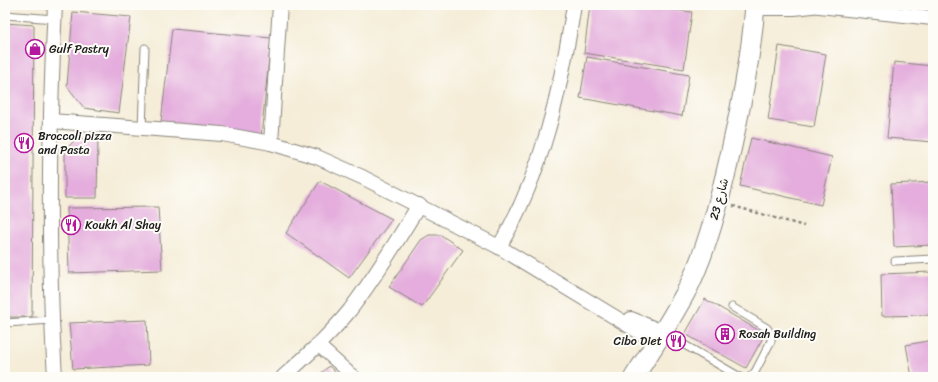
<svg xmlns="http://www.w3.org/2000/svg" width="938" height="382" viewBox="0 0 938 382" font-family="Sriracha,'Playpen Sans Arabic',sans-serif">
<rect width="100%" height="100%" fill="#fdfcf7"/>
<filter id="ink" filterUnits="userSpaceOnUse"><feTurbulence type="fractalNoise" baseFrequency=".025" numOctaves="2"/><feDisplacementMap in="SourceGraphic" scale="8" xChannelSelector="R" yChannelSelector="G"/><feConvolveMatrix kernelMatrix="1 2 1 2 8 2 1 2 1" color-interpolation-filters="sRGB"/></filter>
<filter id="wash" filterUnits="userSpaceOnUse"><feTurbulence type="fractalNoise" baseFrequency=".012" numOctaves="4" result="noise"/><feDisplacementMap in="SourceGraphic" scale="16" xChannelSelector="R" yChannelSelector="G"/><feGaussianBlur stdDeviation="0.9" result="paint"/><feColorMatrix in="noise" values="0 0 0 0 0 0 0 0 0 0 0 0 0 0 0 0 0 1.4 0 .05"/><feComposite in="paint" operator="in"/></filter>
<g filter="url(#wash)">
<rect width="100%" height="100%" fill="#f5edd8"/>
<g id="blocks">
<g fill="#e4addd">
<polygon points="590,5 634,5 692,12 684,69 584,53"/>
<polygon points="73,12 131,17 119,113 84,108 67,86"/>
<polygon points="5,23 34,25 32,317 5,317"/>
<polygon points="172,29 271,38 261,137 161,122"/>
<polygon points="779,46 826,54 814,127 768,120"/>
<polygon points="587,57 689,75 682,116 580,98"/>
<polygon points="894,62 933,66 933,142 887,138"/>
<polygon points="77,138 98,139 97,198 65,198 65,150"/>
<polygon points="751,138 832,157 821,205 740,186"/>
<polygon points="320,181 392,219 349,278 286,233"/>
<polygon points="933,182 933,245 894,247 891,184"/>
<polygon points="158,207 162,270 69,273 67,208"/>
<polygon points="429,235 441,235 463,250 422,307 389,287 421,240"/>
<polygon points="933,272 933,315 882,316 881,274"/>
<polygon points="705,299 765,334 746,368 685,334"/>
<polygon points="147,320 149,365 73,369 69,323"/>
<polygon points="933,340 933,377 912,377 906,345"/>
<polygon points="329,366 340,377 317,377"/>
</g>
</g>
</g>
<g filter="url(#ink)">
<use href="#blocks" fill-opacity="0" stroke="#88847a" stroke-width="1"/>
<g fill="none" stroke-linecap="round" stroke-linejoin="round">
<g stroke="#88847a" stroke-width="9">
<g id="lane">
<polyline points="5,15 54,19"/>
<polyline points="142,128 145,48"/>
<polyline points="895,261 933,259"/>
<polyline points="732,307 767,328 771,334 771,341 755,372 750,377"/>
<polyline points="5,323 52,320"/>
<polyline points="664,333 740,377"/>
<polyline points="320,343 358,377"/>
<polyline points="316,347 350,377"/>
</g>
</g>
<g stroke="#88847a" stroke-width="16">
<g id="street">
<path d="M55 5C49 129 47 253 55 377"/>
<polyline points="810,5 933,18"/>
<polyline points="755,8 794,8 812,6"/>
<polyline points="51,121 222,134 271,143 317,157 362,177 499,247 656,342"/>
<polyline points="271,143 280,5"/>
<path d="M499 247C543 173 561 88 574 5"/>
<polyline points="631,319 662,332"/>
<path d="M283 377C307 356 330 335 350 310 375 277 397 241 419 205"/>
</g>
</g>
<g stroke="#88847a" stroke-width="21">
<path id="secondary" d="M634 377C653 348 672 319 688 288 707 249 718 206 728 164 740 111 751 59 755 5"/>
</g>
<polyline stroke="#88847a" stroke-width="2.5" stroke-dasharray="3 3" stroke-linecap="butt" points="733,206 804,226"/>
<use href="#lane" stroke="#fff" stroke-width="7"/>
<use href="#street" stroke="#fff" stroke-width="14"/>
<use href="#secondary" stroke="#fff" stroke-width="19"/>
</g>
</g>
<defs>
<g id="shop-ring" transform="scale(1)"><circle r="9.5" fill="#fdfcf7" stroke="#b5179e" stroke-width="1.5"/><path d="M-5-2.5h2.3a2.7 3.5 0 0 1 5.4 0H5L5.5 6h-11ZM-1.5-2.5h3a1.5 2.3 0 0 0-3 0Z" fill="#b5179e"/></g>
<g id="restaurant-ring" transform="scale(1)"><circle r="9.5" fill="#fdfcf7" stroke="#b5179e" stroke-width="1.5"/><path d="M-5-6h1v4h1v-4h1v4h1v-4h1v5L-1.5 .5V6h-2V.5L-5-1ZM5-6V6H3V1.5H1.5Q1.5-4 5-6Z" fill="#b5179e"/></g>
<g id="building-ring" transform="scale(1)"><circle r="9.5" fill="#fdfcf7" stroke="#b5179e" stroke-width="1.5"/><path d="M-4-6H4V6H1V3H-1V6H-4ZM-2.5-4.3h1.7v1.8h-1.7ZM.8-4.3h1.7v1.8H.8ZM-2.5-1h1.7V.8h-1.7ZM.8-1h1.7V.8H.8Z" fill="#b5179e"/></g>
</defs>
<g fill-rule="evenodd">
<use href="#shop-ring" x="35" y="49"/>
<use href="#restaurant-ring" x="24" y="143"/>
<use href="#restaurant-ring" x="71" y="225"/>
<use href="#building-ring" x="725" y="334"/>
<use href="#restaurant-ring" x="676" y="341"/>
</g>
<g text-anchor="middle" stroke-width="4" stroke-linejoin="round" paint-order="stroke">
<g font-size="12" fill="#1c1c1c" stroke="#fdfcf7" text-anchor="start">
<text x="49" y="53">Gulf Pastry</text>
<text x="38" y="140">Broccoli pizza<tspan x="38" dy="14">and Pasta</tspan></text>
<text x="85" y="229">Koukh Al Shay</text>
<text x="739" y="338">Rosah Building</text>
<text x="662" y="345" text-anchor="end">Cibo Diet</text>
</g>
<g font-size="12" fill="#1c1c1c" stroke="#fdfcf7">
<text transform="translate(719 199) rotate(-75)" y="4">شارع 23</text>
</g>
</g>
<rect width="938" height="382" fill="none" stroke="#fdfcf7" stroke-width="20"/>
</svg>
